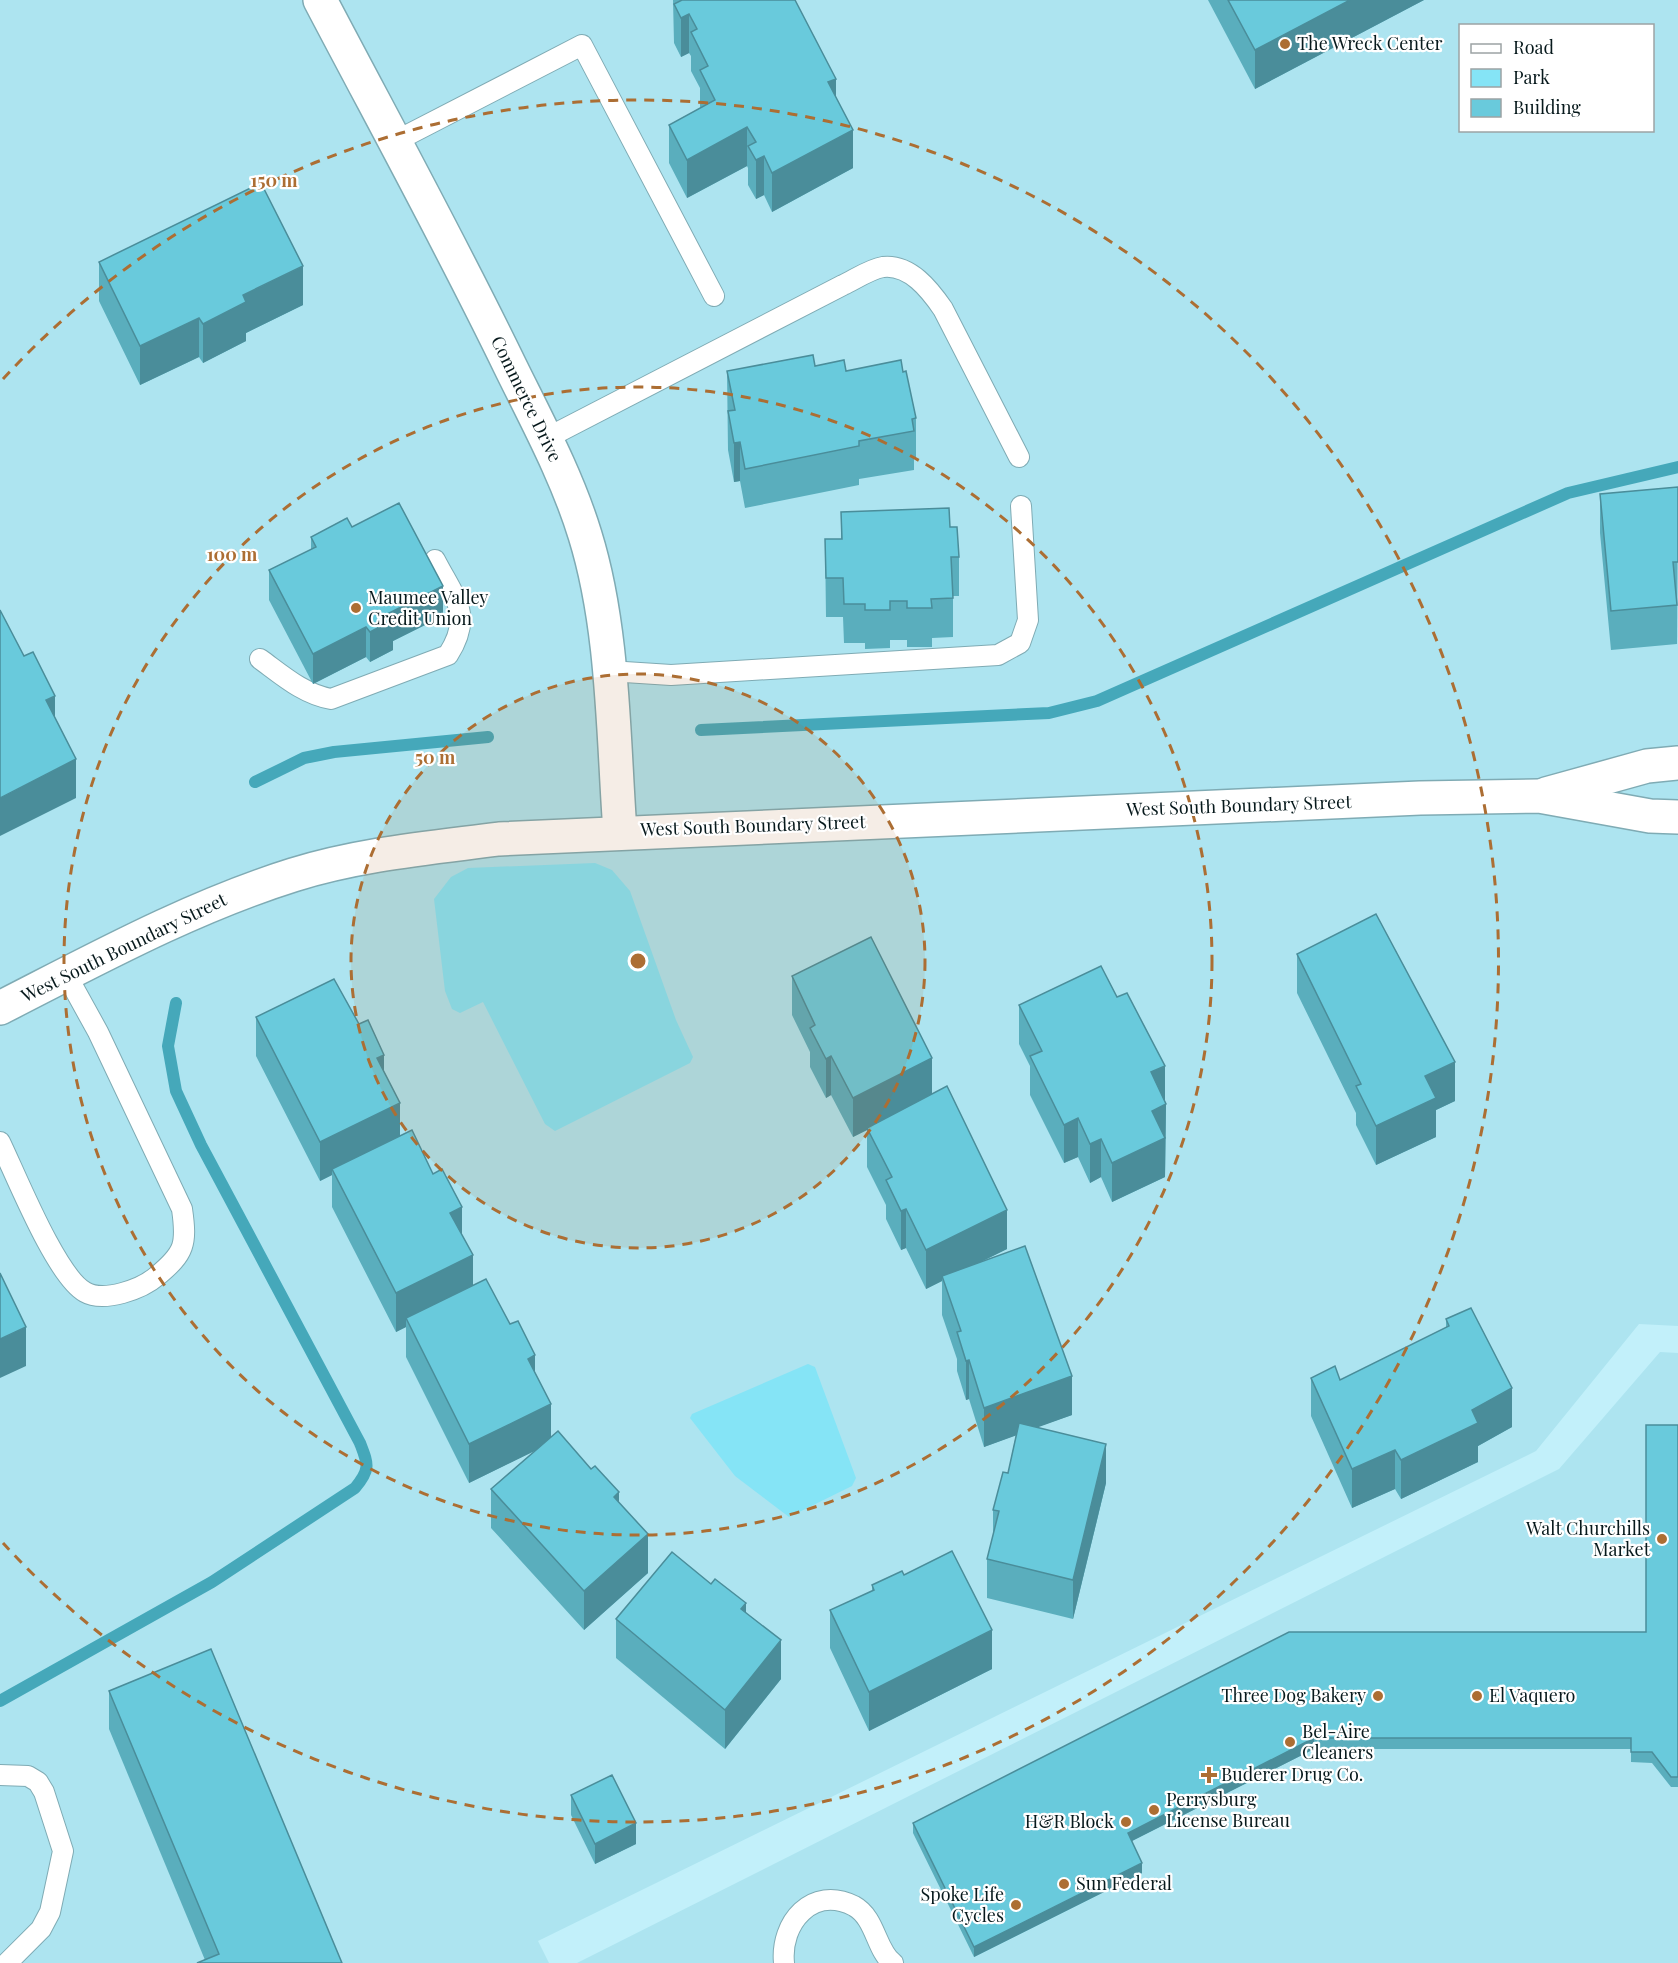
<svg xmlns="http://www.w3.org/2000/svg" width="1678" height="1963" viewBox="0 0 1678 1963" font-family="'Playfair Display',serif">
<rect width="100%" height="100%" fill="#c2f0fa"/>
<g fill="#ade4f0" fill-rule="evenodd">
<path d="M0 0H1678V1326L1639 1324 1536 1451 538 1941 549 1963H0ZM1460 26H1652V130H1460Z"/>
<polygon points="1660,1352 1678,1353 1678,1963 577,1963 1559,1469"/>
</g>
<g fill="#85e4f6">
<polygon points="595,863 612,870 630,891 676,1020 693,1057 690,1063 555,1131 545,1124 483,1002 460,1013 452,1009 445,991 434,899 451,877 468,868"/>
<polygon points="808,1364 815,1367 856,1478 852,1486 789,1517 735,1476 690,1418 692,1414"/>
</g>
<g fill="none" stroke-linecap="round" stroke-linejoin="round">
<g stroke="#45a8ba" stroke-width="12">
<polyline points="701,730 1049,713 1097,701 1568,493 1678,467"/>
<polyline points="255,782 304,758 334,752 488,737"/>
<path d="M0 1701 212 1582 355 1488C371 1469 368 1464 360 1443L201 1145 176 1091 168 1046 176 1003"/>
</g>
<g stroke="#7fabb4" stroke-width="22">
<g id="lane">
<polyline points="394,142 582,45 714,296"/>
<path d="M545 439 843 285C854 280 870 269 883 267 910 264 930 290 943 309L1019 457"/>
<path d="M260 659C282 675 303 694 331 699L448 655C474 615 454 597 435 560"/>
<polyline points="609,671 671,675 998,655 1020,643 1028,620 1021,506"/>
<path d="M0 1142C16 1175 56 1276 85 1292 104 1303 142 1289 157 1276 185 1253 187 1244 182 1209L98 1032 66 974"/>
<polyline points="0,1775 28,1776 38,1782 44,1792 63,1851 50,1912 41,1929 7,1963"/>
<path d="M784 1963C780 1923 812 1885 854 1906 876 1918 876 1951 893 1963"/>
</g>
</g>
<g stroke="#7fabb4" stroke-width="36">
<g id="street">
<path d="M320 0C384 122 450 242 510 366 537 421 567 476 585 535 614 628 613 736 620 832"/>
<polyline points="1546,794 1647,766 1678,763"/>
<path d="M0 1008C96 959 191 907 293 875 360 854 430 848 499 839L1420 798 1539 796 1650 816 1678 817"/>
</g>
</g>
<use href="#lane" stroke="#fff" stroke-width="20"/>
<use href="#street" stroke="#fff" stroke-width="33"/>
</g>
<g fill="#5aaebd">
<polygon points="673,0 795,0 836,97 853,168 772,212 764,195 756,199 748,185 748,168 747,166 687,198 669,163 669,125 700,108 700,88 691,71 691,56 689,53 681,57 674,43"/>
<polygon points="1208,0 1424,0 1255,89"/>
<polygon points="99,262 303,305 246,333 246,341 203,363 199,357 140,385 99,301"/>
<polygon points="815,366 846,371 903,372 916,418 916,457 914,457 914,470 859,479 859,485 745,508 740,481 734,482 728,450 727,371"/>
<polygon points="1678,487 1677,644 1611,650 1600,533 1600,494"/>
<polygon points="841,512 950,527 959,557 959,596 953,596 953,637 932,638 932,647 907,647 907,640 890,640 890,648 865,649 865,643 844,643 843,617 826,617 825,539 841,539"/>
<polygon points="352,527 443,616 393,641 393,650 370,662 366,657 313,684 269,600 269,570 311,550 311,537"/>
<polygon points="1297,954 1455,1101 1436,1110 1436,1137 1376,1165 1356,1125 1356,1113 1297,993"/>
<polygon points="792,976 932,1094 1007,1249 983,1261 1072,1415 1037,1427 1106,1483 1073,1619 987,1598 987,1559 993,1537 993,1510 1008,1473 1016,1435 984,1447 969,1399 966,1400 957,1371 957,1359 942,1315 942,1281 926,1289 906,1248 901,1250 886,1219 886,1205 867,1167 867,1130 853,1137 831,1095 826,1098 810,1067 810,1052 792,1015"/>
<polygon points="1019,1005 1165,1102 1166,1104 1165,1177 1112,1202 1101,1177 1090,1183 1078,1157 1064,1163 1030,1095 1030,1066 1019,1044"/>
<polygon points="256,1017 384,1073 400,1136 462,1235 473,1286 535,1373 551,1437 619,1503 648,1573 584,1630 491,1528 491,1489 536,1450 469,1483 406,1357 406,1327 396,1332 332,1207 332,1175 320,1181 256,1056"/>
<polygon points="1446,1319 1512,1427 1478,1446 1478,1462 1401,1499 1395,1489 1352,1508 1311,1416 1311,1378 1340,1380 1446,1328"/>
<polygon points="1678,1425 1678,1787 1671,1787 1652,1763 1631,1762 1631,1749 1314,1749 1132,1841 1142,1873 974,1957 913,1833 913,1823 1646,1632"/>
<polygon points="904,1575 992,1669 869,1731 830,1648 830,1610 872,1591 872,1585"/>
<polygon points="746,1612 781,1679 725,1749 616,1658 616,1619"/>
<polygon points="109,1691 342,1963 205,1960 109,1729"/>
<polygon points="571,1795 636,1844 595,1864 571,1815"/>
</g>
<g fill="#4a8d9a">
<polygon points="1350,0 1424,0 1255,89 1255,50"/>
<polygon points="689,14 689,53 681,57 681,18"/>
<polygon points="836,79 836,118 828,82"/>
<polygon points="747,127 747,166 687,198 687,160"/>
<polygon points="853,130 853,168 772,212 772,173"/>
<polygon points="764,156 764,195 756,199 756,160"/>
<polygon points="303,266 303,305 246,333 246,341 203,363 203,324 243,295"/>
<polygon points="199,318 199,357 140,385 140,346"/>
<polygon points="740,442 740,481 734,482 734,443"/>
<polygon points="443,586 443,616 393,641 393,650 370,662 370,632 389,613"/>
<polygon points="366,627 366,657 313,684 313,654"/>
<polygon points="55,696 55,735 46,700"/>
<polygon points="76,759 76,798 0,836 0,798"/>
<polygon points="384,1055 384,1094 377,1058"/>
<polygon points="831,1056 831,1095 826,1098 826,1059"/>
<polygon points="932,1058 932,1097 867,1128 867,1130 853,1137 853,1098"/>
<polygon points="1455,1062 1455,1101 1436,1110 1436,1137 1376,1165 1376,1126 1425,1076"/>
<polygon points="1165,1066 1165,1104 1166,1104 1165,1177 1112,1202 1112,1163 1151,1072"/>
<polygon points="400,1103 400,1142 332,1169 332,1175 320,1181 320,1142"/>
<polygon points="1078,1118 1078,1157 1064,1163 1064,1125"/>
<polygon points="1101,1139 1101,1177 1090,1183 1090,1144"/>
<polygon points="462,1207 462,1246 450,1213"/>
<polygon points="906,1209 906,1248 901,1250 901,1211"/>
<polygon points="1007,1210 1007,1249 944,1280 942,1276 942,1281 926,1289 926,1250"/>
<polygon points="473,1255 473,1294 406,1318 406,1327 396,1332 396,1293"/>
<polygon points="26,1327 26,1366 0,1378 0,1339"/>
<polygon points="535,1355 535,1394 528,1359"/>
<polygon points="969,1360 969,1399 966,1400 966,1361"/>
<polygon points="1072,1376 1072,1415 984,1447 984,1408"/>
<polygon points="1512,1388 1512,1427 1478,1446 1478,1462 1401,1499 1401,1460 1472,1410"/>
<polygon points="551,1404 551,1443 469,1483 469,1444"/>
<polygon points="1106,1444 1106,1483 1073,1619 1073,1580"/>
<polygon points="1395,1450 1395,1489 1352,1508 1352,1469"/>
<polygon points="619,1492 619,1531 614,1497"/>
<polygon points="648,1534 648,1573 584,1630 584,1591"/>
<polygon points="746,1603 746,1642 741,1609"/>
<polygon points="992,1630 992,1669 869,1731 869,1692"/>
<polygon points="781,1640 781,1679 725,1749 725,1710"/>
<polygon points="1314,1738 1314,1749 1128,1843 1128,1833"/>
<polygon points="636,1823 636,1844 595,1864 595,1844"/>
<polygon points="1142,1863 1142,1873 974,1957 974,1947"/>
</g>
<g fill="#69cadc" stroke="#4a8d9a" stroke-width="1.5">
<polygon points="682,0 795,0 836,79 828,82 853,130 772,173 764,156 756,160 748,146 756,142 747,127 687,160 669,125 715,100 700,70 708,66 691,32 697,29 689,14 681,18 674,4"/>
<polygon points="1228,0 1350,0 1255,50"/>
<polygon points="261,183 303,266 243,295 246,302 203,324 199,318 140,346 99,262"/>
<polygon points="813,355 815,366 844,360 846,371 901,360 903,372 906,371 916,418 912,419 914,431 859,441 859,446 745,469 740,442 734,443 728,411 735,410 727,371"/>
<polygon points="1678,487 1678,562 1673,562 1677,605 1611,611 1600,494"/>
<polygon points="399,503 443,586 389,613 393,620 370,632 366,627 313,654 269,570 316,547 311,537 347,518 352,527"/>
<polygon points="949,508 950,527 957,527 959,557 951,557 953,598 931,599 932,608 907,608 907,601 890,601 890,610 865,610 865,604 844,604 843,578 826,578 825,539 842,539 841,512"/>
<polygon points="0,610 24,656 33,652 55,696 46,700 76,759 0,798"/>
<polygon points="1376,914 1455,1062 1425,1076 1436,1098 1376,1126 1356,1086 1361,1084 1297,954"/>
<polygon points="871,937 932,1058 853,1098 831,1056 826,1059 810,1028 815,1025 792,976"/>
<polygon points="1101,966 1117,997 1127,993 1165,1066 1151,1072 1166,1104 1152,1111 1165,1138 1112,1163 1101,1139 1090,1144 1078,1118 1064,1125 1030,1056 1042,1051 1019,1005"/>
<polygon points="334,979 359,1024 368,1020 384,1055 377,1058 400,1103 320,1142 256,1017"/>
<polygon points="947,1086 1007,1210 926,1250 906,1209 901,1211 886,1180 892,1177 867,1128"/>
<polygon points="412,1130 433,1174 442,1169 462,1207 450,1213 473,1255 396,1293 332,1169"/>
<polygon points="1025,1246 1072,1376 984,1408 969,1360 966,1361 957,1332 961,1331 942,1276"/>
<polygon points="0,1273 26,1327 0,1339"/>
<polygon points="486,1279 510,1324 518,1321 535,1355 528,1359 551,1404 469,1444 406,1318"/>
<polygon points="1471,1308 1512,1388 1472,1410 1478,1423 1401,1460 1395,1450 1352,1469 1311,1378 1335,1366 1340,1380 1449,1326 1446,1319"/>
<polygon points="1019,1423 1106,1444 1073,1580 987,1559 999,1511 993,1510 1003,1472 1008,1473"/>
<polygon points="1646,1425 1678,1425 1678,1777 1671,1777 1652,1752 1631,1752 1631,1738 1314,1738 1128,1833 1142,1863 974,1947 913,1823 1289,1632 1646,1632"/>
<polygon points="558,1431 591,1469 595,1466 619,1492 614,1497 648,1534 584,1591 491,1489"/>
<polygon points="952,1551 992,1630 869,1692 830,1610 874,1590 872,1585 902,1571 904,1575"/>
<polygon points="672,1552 711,1584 715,1579 746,1603 741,1609 781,1640 725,1710 616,1619"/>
<polygon points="211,1649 342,1963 197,1963 219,1954 109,1691"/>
<polygon points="612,1775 636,1823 595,1844 571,1795"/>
</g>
<circle cx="638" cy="961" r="287" fill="#ac6e33" fill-opacity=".12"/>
<g fill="none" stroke="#ac6e33" stroke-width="3" stroke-dasharray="10 8">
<circle cx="638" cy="961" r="287"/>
<circle cx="638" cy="961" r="574"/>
<path d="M3 379A861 861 0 1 1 3 1543"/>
</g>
<g fill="#ac6e33" stroke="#fff" stroke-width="2">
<circle cx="1285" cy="44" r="6"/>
<circle cx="356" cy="608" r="6"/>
<circle cx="1662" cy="1539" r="6"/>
<circle cx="1378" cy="1696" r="6"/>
<circle cx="1477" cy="1696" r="6"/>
<circle cx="1290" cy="1742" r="6"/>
<path d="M1206 1766h6v6h6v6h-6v6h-6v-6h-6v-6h6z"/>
<circle cx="1154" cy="1810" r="6"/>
<circle cx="1126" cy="1822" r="6"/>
<circle cx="1064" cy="1884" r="6"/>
<circle cx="1016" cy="1905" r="6"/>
</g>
<g text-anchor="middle" stroke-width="4.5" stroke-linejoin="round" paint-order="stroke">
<g font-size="18" fill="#07191c" stroke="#fff" text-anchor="start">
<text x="1297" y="50">The Wreck Center</text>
<text x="368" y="604">Maumee Valley<tspan x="368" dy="21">Credit Union</tspan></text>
<text x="1650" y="1535" text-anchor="end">Walt Churchills<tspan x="1650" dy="21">Market</tspan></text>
<text x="1366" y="1702" text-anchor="end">Three Dog Bakery</text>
<text x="1489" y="1702">El Vaquero</text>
<text x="1302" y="1738">Bel-Aire<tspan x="1302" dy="21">Cleaners</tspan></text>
<text x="1221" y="1781">Buderer Drug Co.</text>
<text x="1166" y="1806">Perrysburg<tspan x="1166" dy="21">License Bureau</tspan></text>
<text x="1114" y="1828" text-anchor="end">H&amp;R Block</text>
<text x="1076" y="1890">Sun Federal</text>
<text x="1004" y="1901" text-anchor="end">Spoke Life<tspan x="1004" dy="21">Cycles</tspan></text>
</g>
<g font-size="18" fill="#07191c" stroke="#fff">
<text transform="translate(526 399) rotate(64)" y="6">Commerce Drive</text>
<text transform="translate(1239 806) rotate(-2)" y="6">West South Boundary Street</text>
<text transform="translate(753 826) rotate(-2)" y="6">West South Boundary Street</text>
<text transform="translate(124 948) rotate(-26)" y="6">West South Boundary Street</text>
</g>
</g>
<circle cx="638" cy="961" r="9" fill="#ac6e33" stroke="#fff" stroke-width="3"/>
<g font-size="18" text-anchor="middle" font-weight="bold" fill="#ac6e33" stroke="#fff" stroke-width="4.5" stroke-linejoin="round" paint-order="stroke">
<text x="274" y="187">150 m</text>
<text x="232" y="561">100 m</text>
<text x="435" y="764">50 m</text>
</g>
<rect x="1459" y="24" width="195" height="108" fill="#ffffff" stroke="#9ca3a4" stroke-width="1.5"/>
<rect x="1471" y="44" width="30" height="9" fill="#ffffff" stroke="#9ca3a4" stroke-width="1.5"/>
<text x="1513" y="54" font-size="18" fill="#07191c">Road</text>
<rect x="1471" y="69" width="30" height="18" fill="#85e4f6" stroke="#9ca3a4" stroke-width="1.5"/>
<text x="1513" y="84" font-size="18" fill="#07191c">Park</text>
<rect x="1471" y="99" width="30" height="18" fill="#69cadc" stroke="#9ca3a4" stroke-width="1.5"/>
<text x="1513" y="114" font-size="18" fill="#07191c">Building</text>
</svg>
